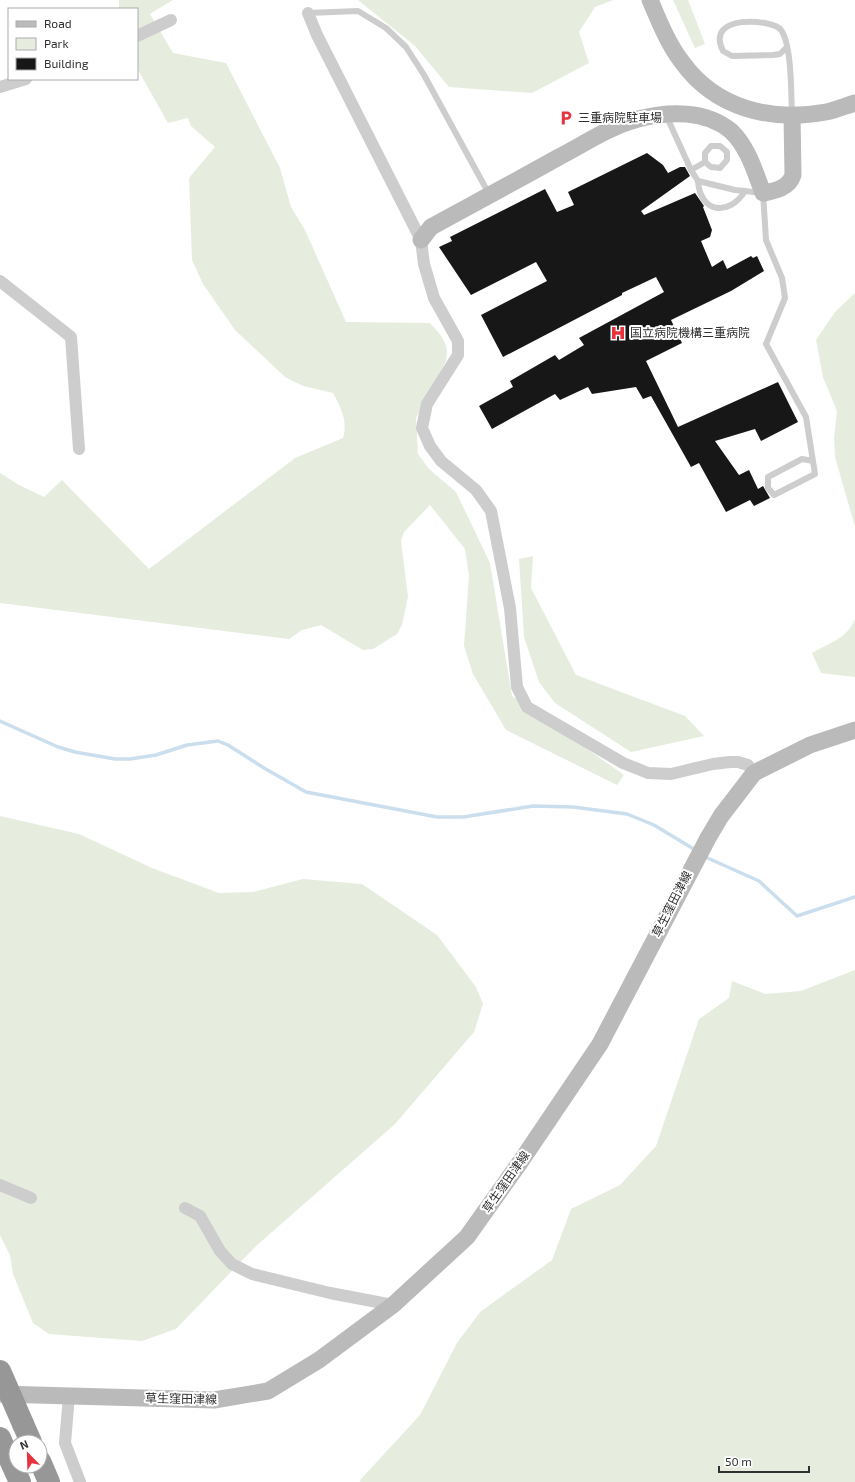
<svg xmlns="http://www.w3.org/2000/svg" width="855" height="1482" viewBox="0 0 855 1482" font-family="'Exo 2','Noto Sans JP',sans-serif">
<rect width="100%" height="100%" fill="#fff"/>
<g fill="#e6edde">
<path d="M119 0H173L150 14 173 53 226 63 280 168 291 207 305 230 346 322 430 323C441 335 450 344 446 361L416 418 418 454 429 469 456 492 490 563 512 696 624 775 617 785 506 730 473 674 464 646 469 576 465 549 430 505 404 532 401 541 408 597 402 625 397 634 373 649 363 650 321 625 302 630 289 639 0 603V473L19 485 44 497 62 480 149 569 295 458 343 438C348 421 341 408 333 393L303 386 285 377 235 330 203 284 192 260 189 178 215 147 191 126 188 118 168 123 137 68V9H119Z"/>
<polygon points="358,0 613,0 595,7 579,32 589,63 532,93 449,87 415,46"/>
<polygon points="673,0 688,0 705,44 695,48"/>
<polygon points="855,293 855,527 835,457 834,438 837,411 823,377 816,340 835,312"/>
<polygon points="533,556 531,588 576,675 685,716 704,736 631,752 555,703 539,682 524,637 519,559"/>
<path d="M855 619V677L821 673 812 653C829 643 848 638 855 619Z"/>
<polygon points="0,816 79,834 152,868 219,893 253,892 303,879 362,884 437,935 476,987 483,1004 474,1032 395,1124 255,1247 176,1329 142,1341 49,1334 33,1323 13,1274 10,1255 0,1235"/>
<polygon points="855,970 855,1482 360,1482 361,1479 420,1415 457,1343 480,1312 552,1260 571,1209 620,1185 656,1146 699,1019 729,998 732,981 765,994 801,991"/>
</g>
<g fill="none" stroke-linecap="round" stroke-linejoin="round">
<g stroke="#cbdeed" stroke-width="3.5">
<polyline points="0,721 58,747 75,752 115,759 130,759 156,755 187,745 218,741 228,745 264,768 306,792 437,817 463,817 533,806 573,807 627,814 654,825 697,851"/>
<polyline points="703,856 759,881 797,916 855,897"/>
</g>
</g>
<polygon fill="#171717" points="647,153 663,165 668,173 680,167 685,167 690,176 641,211 644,215 695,193 704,206 703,207 712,230 710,237 701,241 712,267 723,260 727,269 751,256 753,258 757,256 764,271 731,291 671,320 682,343 646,361 678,427 778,382 798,422 761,441 755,429 715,441 739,475 749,470 758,489 763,486 770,498 754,506 750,500 726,512 699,463 691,467 651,396 643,399 636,387 592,394 588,387 560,400 555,394 492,429 479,406 513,387 510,381 555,355 559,360 584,345 579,338 664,292 656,277 622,293 622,295 503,357 481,315 547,281 536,262 471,295 439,247 452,241 450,237 545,189 557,212 574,205 568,192"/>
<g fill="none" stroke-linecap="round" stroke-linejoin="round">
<g stroke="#cdcdcd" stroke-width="6">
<polyline points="308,13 358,11 386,28 406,47 424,75 489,194"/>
<path d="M786 48 780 54 773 55 732 56 723 51C704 13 773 19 781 30 792 45 791 94 792 114"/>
<polyline points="666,115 691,170 698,181 735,190 763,193 766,240 782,278 785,298 766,344 806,417 815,474 774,495 768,488 768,477 802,459 813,461"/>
<polyline points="691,170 705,162 705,153 711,146 720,146 727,152 727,160 720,168 711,167 705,162"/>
<path d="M698 181C700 213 729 217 745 191"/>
</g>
<g stroke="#cdcdcd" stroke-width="12">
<polyline points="308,13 317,35 421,240 424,264 434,298 458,341 458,355 427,404 422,428 430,446 441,461 476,490 491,511 510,608 517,687 527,707 623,763 648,773 671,774 713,764 730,762 738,762 748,765 754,773"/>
<polyline points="137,36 171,20"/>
<polyline points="0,87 26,79"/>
<polyline points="0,281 71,337 79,449"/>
<polyline points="0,1185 31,1198"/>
<polyline points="185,1208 200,1216 220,1251 232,1264 252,1274 330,1293 393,1305"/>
<polyline points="69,1396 65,1443 80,1482"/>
</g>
<g stroke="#bababa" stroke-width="17">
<path d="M650 0C659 21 668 44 682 62 716 109 771 122 826 112 836 110 845 106 855 103"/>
<path d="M421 240 431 227C473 204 516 181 559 157 584 144 611 126 638 119 669 111 706 110 731 131 748 147 755 172 763 193 775 191 789 188 793 175L792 116"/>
<polyline points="0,1394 214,1400 268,1391 319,1360 393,1305 467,1237 521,1161 600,1044 708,838 721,816 754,773 810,745 855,730"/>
</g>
<g stroke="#979797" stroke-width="22">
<polyline points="23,1424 31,1442"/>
<polyline points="0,1438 20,1482"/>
<polyline points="40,1461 49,1482"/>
</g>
<polyline stroke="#979797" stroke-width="22" points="0,1371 23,1424"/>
</g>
<defs>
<g id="parking-bare" transform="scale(1.2)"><path d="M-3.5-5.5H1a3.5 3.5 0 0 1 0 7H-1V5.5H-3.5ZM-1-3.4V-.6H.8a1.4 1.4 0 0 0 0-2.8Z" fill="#e7333b" stroke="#fff" stroke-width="2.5" paint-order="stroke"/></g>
<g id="hospital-bare" transform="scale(1.2)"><path d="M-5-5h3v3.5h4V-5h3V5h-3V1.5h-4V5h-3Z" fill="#e7333b" stroke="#fff" stroke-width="2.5" paint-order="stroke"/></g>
</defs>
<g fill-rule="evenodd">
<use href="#parking-bare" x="566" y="118"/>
<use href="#hospital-bare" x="618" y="333"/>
</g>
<g text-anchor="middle" stroke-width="4" stroke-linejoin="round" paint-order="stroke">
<g font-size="12" fill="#303030" stroke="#fff" text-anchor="start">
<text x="578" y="122">三重病院駐車場</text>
<text x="630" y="337">国立病院機構三重病院</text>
</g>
<g font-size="12" fill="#303030" stroke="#fff">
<text transform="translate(672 904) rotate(-63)" y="4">草生窪田津線</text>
<text transform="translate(506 1182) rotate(-55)" y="4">草生窪田津線</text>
<text transform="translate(181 1399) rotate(1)" y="4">草生窪田津線</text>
</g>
</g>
<rect x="8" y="8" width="130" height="72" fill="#ffffff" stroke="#acacac"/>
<rect x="16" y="21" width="20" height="6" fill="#bababa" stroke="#acacac"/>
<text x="44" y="28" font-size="12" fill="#303030">Road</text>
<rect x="16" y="38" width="20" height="12" fill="#e6edde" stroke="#acacac"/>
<text x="44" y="48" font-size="12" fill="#303030">Park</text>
<rect x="16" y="58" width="20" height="12" fill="#171717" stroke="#acacac"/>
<text x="44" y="68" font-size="12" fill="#303030">Building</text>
<g transform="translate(28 1454) rotate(337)"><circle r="19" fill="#ffffff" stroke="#acacac"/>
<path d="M0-3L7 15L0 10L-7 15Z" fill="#e7333b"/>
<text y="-6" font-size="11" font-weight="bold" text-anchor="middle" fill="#303030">N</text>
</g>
<path d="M719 1466v6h90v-6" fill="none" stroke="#303030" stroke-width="2"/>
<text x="725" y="1466" font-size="12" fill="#303030" stroke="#ffffff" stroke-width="3" paint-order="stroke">50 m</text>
</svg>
